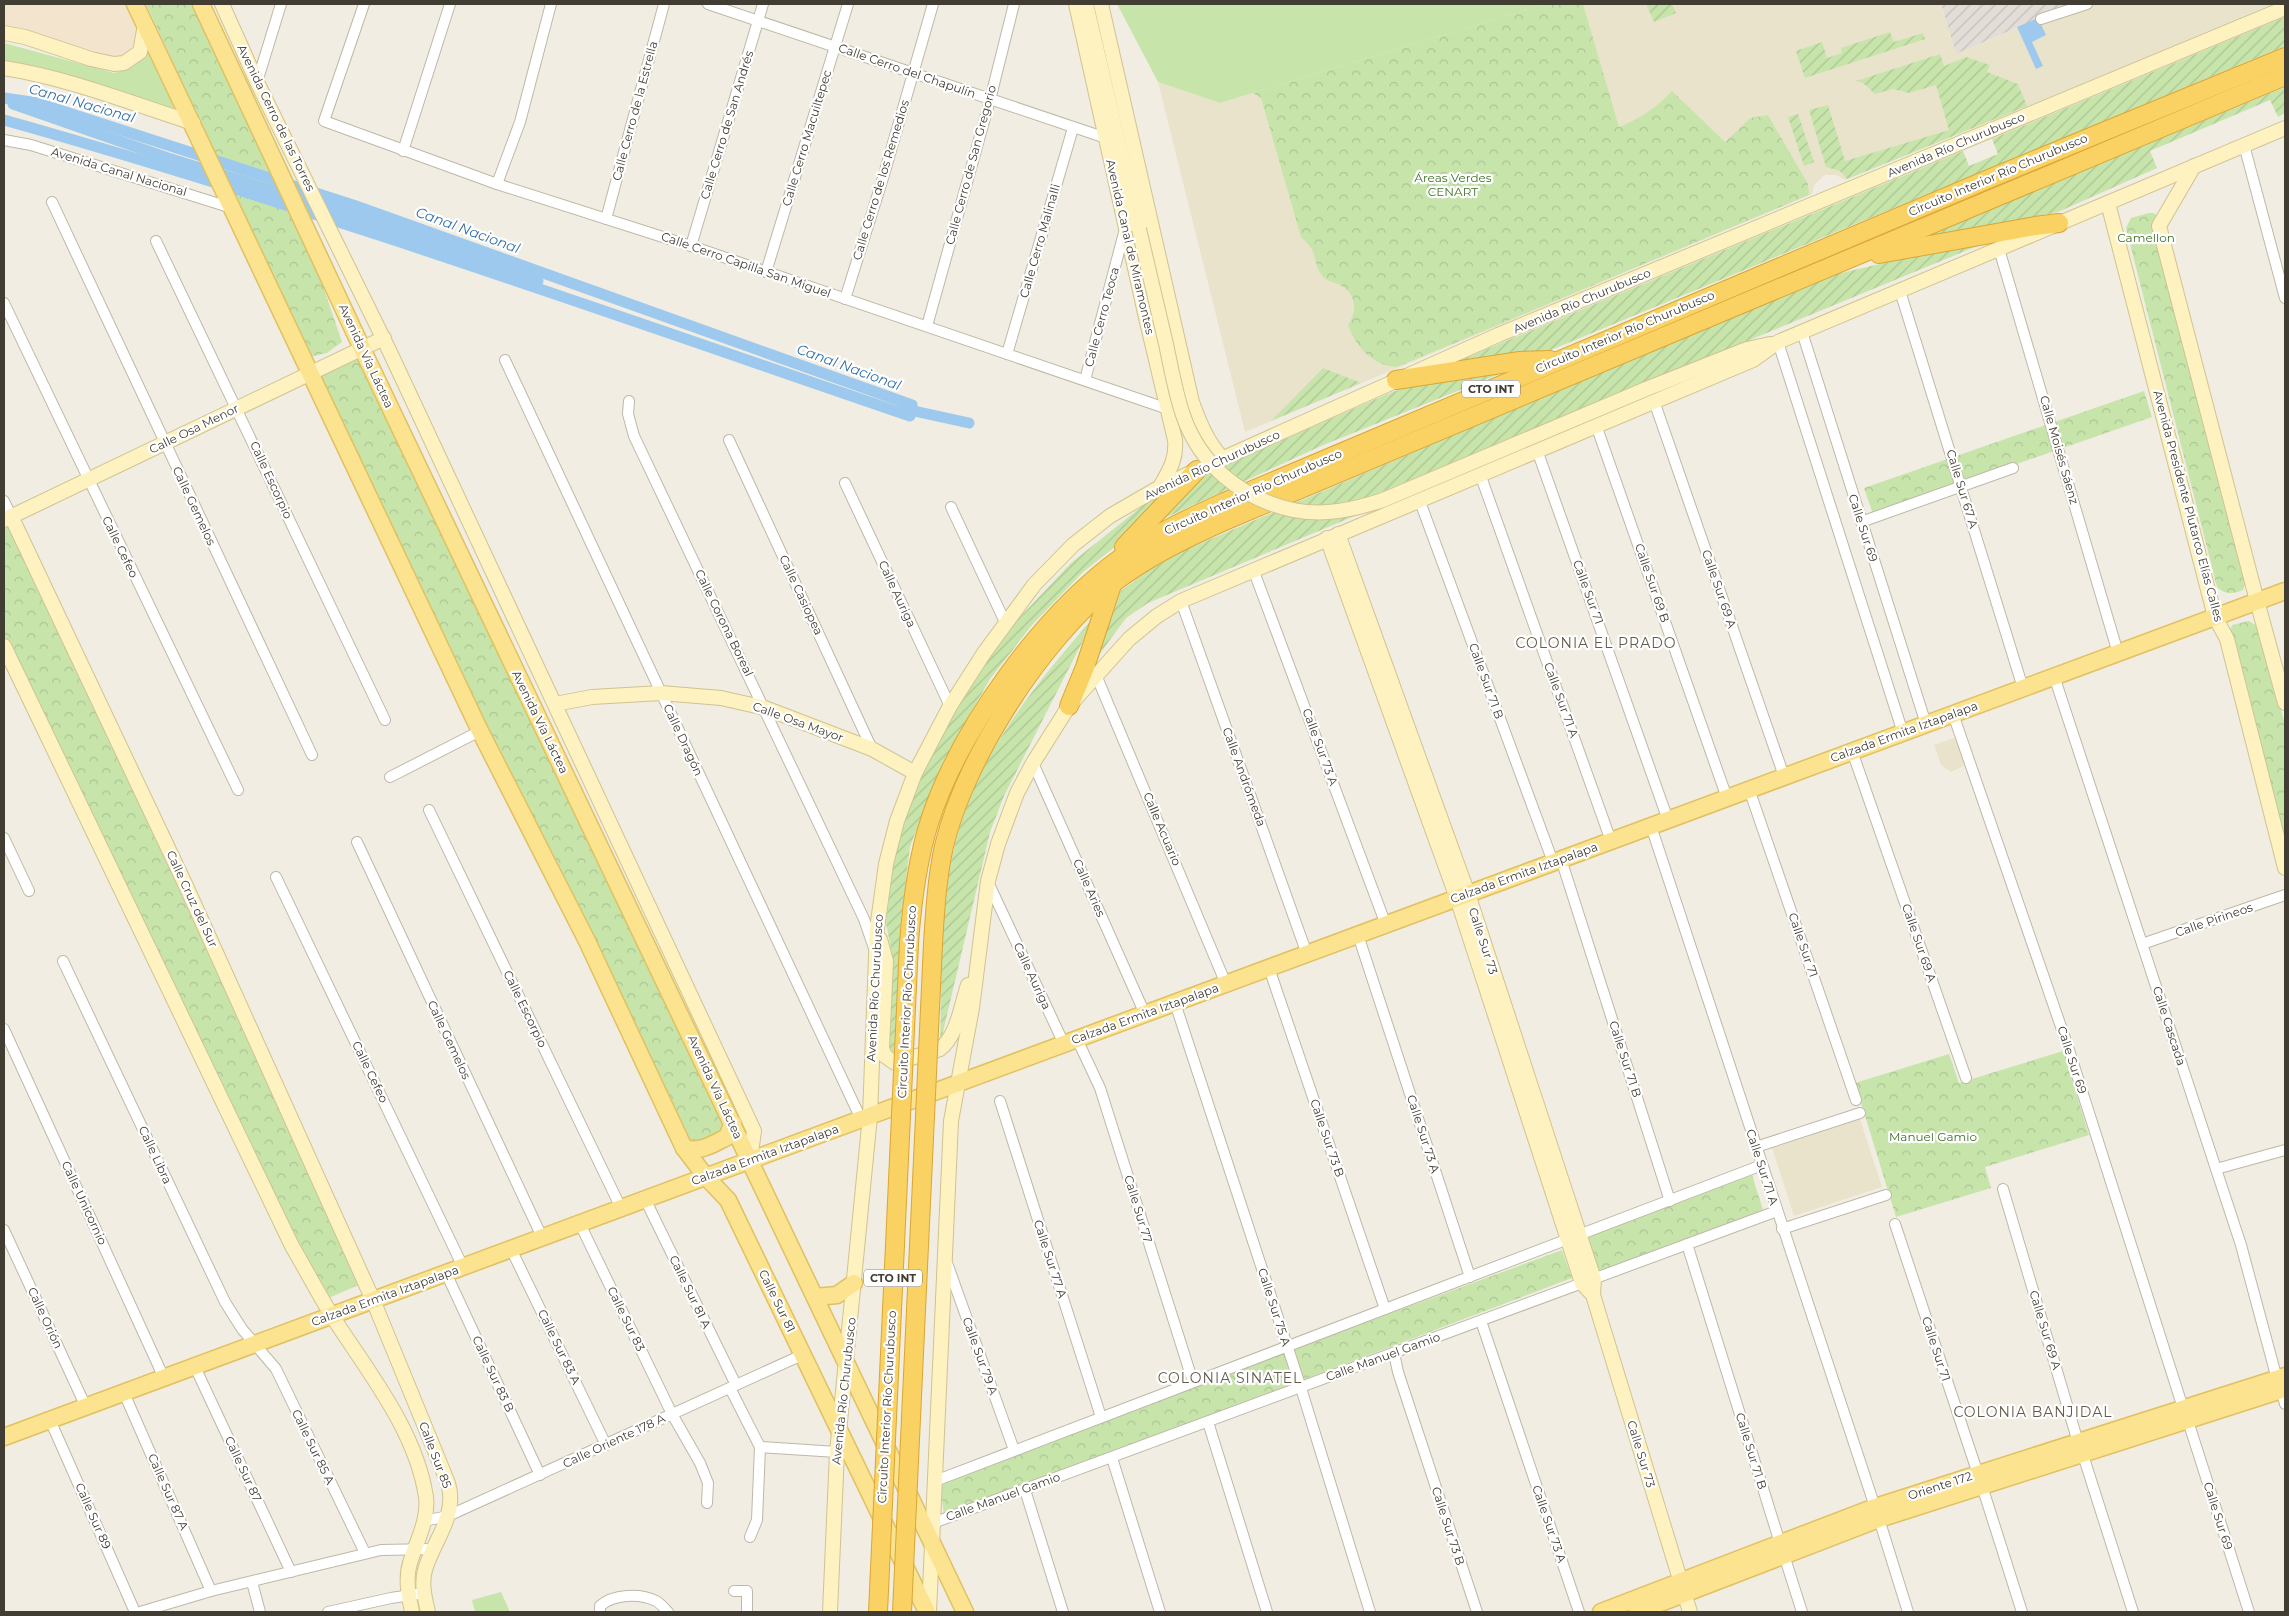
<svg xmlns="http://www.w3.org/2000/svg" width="2289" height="1616" viewBox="0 0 2289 1616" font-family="Montserrat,sans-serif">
<defs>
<pattern id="industrial-furrows" width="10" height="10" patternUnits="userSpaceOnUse" patternTransform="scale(1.25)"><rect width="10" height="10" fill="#e2ded7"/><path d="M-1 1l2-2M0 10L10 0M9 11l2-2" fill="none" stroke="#c3bfb9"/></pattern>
<pattern id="forest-crowns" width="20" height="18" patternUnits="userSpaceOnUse" patternTransform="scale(1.25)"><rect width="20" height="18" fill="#c7e5ab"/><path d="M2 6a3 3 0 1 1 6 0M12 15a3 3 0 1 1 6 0" fill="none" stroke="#acc594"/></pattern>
<pattern id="garden-furrows" width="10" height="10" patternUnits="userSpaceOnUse" patternTransform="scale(1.25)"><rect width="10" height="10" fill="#c7e5ab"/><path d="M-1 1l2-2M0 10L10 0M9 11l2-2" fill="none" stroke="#acc594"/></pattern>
</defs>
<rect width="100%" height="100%" fill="#f1ede2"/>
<polygon fill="#f3e5cd" points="4,4 125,4 138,32 136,48 128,55 117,58 38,34 4,26"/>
<polygon fill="url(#industrial-furrows)" points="1941,4 2072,4 1956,54"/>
<g fill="#eae3cc">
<polygon points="1546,4 1941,4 1956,54 2072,4 2272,4 2039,102 1845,180 1836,175 1825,175 1815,184 1812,194 1245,432 1158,82 1220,103"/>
<polygon points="1957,737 1964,766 1951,772 1941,765 1934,745"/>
<polygon points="1860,1119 1882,1187 1794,1216 1772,1148"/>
</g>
<g fill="#c7e5ab">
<polygon points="1117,4 1546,4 1220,103 1158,82"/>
<polygon points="4,43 114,73 134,66 150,47 179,110 18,67 4,65"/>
<polygon points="501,1592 510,1612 475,1612 472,1600"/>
</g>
<g fill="url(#forest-crowns)">
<polygon points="146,4 193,4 314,260 342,342 327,353 309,357"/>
<path d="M1546 4H1583L1619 127C1640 119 1657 107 1672 91L1725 142 1750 118 1768 115 1808 184 1809 195 1397 367C1373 366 1356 347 1348 325 1358 311 1356 293 1340 285 1332 281 1326 282 1321 274 1316 268 1316 259 1313 252 1311 246 1305 241 1301 237L1261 98 1253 93Z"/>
<path d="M2149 213H2154L2158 216 2246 581 2243 590C2234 594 2225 595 2217 587L2126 228 2131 218Z"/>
<polygon points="360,358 723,1119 721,1135 697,1145 684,1138 315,379"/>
<polygon points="2144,391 2152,417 1873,514 1864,488"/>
<polygon points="4,507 363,1283 324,1300 111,865 4,638"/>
<polygon points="2249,621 2257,626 2285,724 2285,855 2229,634 2232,625"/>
<polygon points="2063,1051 2089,1135 1985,1167 1991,1188 1896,1217 1855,1083 1949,1054 1959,1083"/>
<polygon points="1752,1175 1763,1210 1597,1273 1585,1238"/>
<polygon points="1562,1250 1572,1278 944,1516 940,1480"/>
</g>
<g fill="url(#garden-furrows)">
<polygon points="1646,4 1672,4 1676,13 1654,22"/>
<polygon points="2285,17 2285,46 1551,350 1453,363 1963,151 1969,166 1998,154 1992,139"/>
<polygon points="1890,32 1894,42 1923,33 1925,39 1805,78 1796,51 1822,42 1827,58 1842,53 1841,48"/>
<polygon points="1940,54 1944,66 1966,57 1990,65 1987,72 2018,84 2027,106 1847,179 1840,171 1826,167 1809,110 1828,105 1845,161 1949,130 1936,85 1909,93 1893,89 1875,94 1863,83 1856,81"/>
<polygon points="2285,87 2285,113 2278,117 2270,100 2150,151 2157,168 2058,212 1908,243"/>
<polygon points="1798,114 1814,162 1804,166 1788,117"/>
<polygon points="2004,235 1379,493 1383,504 1148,603 1126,618 1096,659 1121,591 1146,572 1185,550 1824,277"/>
<polygon points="1517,367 1321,446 1154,523 1203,475 1392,392 1425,382"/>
<polygon points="1323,368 1361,383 1271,421"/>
<polygon points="1171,488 1116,546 1082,573 1032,625 990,679 942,764 910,847 901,919 894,1054 888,1046 892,954 886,923 896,841 929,756 977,671 1021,616 1071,563 1151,499"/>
<path d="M1096 615 1004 796 990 832 940 1045C942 981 939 915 953 853 973 759 1034 685 1096 615Z"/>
</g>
<polygon fill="#9ec9ee" points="2038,18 2046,35 2032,42 2043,66 2036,69 2017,27"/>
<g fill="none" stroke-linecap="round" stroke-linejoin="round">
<g stroke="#9ec9ee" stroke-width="11">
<path d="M4 98 38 103 356 206 912 405 910 416C609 313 310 206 4 120"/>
<polyline points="13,104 168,158 332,209 538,281"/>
<polyline points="905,409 969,423"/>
</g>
<g stroke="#bfb8a8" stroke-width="12">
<g id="street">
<polyline points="364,4 324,121 497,184 691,246 1168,409"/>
<polyline points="708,4 1106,138"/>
<polyline points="2041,19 2087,4"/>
<polyline points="257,82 281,4"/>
<polyline points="4,140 31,145 232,208"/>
<polyline points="2244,145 2285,298"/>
<polyline points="403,151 450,4"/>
<polyline points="497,184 520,122 551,4"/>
<polyline points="52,202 312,755"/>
<polyline points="606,219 664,4"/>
<polyline points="156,241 385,720"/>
<polyline points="691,246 763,4"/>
<polyline points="1999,249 2118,653"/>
<polyline points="766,272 848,4"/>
<polyline points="1900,291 2023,688"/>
<polyline points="845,299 883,178 933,4"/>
<polyline points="4,303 238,790"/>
<polyline points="927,326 990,100 1014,4"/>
<polyline points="1802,332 1926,724"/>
<polyline points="1778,342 1903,733"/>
<polyline points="1007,354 1073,128"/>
<polyline points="505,360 861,1119"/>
<polyline points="1085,380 1125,229"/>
<polyline points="629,401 628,414 634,436 864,919 874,948"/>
<polyline points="1654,401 1784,776"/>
<polyline points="1596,425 1727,798"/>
<polyline points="729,440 872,749"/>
<polyline points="1537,450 1668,820"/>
<polyline points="1480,474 1611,841"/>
<polyline points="845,483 950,706"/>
<polyline points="1419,499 1553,862"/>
<polyline points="4,501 11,516"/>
<polyline points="951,507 1005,622"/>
<polyline points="1861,522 2013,468"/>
<polyline points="1253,569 1386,925"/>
<polyline points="1181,601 1307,954"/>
<polyline points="1096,675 1226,984"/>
<polyline points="2054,676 2241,1245 2277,1379"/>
<polyline points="1953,714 2068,1047 2183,1408"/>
<polyline points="1852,751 1966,1078"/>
<polyline points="1033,763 1145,1014"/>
<polyline points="390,777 480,731"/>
<polyline points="1749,789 1856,1100"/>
<polyline points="429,810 621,1208"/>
<polyline points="1651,826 1875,1507"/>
<polyline points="4,838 29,891"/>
<polyline points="357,842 542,1237"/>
<polyline points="1561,859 1670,1201"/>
<polyline points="276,877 463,1267"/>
<polyline points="988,882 1064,1044"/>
<polyline points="1358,935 1470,1277"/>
<polyline points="2142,944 2285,895"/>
<polyline points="63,961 225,1302 242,1329 276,1369 365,1553"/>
<polyline points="1269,968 1385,1309"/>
<polyline points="1175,1003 1301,1388 1370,1612"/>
<polyline points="4,1029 164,1378"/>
<polyline points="1077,1039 1100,1088 1193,1382"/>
<polyline points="1000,1101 1101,1417"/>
<polyline points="1756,1147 1860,1113"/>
<polyline points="2216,1169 2285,1150"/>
<polyline points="2003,1189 2078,1442"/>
<polyline points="645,1199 736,1385"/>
<polyline points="580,1224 672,1414 700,1463 708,1483 707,1503"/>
<polyline points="1895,1224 1978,1474"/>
<polyline points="1782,1229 1886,1195"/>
<polyline points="4,1230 86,1407"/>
<polyline points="1687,1244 1780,1543"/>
<polyline points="511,1249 606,1445"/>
<polyline points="947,1263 1014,1450"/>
<polyline points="446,1273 540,1475"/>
<polyline points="1481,1321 1579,1612"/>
<polyline points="1394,1353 1398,1372 1477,1612"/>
<polyline points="195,1367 291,1572"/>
<polyline points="730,1388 760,1447 757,1520 750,1537"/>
<polyline points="2281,1390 2285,1404"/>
<polyline points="124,1393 211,1591"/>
<polyline points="50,1420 135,1612"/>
<polyline points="2188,1421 2249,1612"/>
<polyline points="1208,1422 1267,1612"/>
<polyline points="760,1447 837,1452"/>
<polyline points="2083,1455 2133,1612"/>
<polyline points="1112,1458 1160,1612"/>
<polyline points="935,1481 1762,1165"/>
<polyline points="1982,1486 2022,1612"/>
<polyline points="1025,1490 1063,1612"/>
<polyline points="1879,1519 1908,1612"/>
<polyline points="424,1521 448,1516 802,1355"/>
<polyline points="933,1523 1777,1211"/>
<polyline points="1784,1555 1802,1612"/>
<polyline points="252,1582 260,1612"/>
<polyline points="734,1591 747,1591 747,1612"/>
<polyline points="140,1612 211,1591 381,1550 433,1549"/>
<polyline points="328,1612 391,1598 424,1593"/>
<path d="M600 1612V1606C613 1594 640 1593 656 1601 660 1603 665 1609 668 1612"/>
</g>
</g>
<g stroke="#d0c393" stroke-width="16">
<g id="secondary">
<polyline points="222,4 257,82 388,348 754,1131 750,1160"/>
<path d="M1076 4 1147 322 1175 440C1177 459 1169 471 1160 487"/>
<polyline points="1086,4 1139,229"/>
<path d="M1101 4 1192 402C1200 424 1207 441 1222 458"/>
<polyline points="4,33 25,37 91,59 114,64 124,63 140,52 145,25"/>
<path d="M4 68C68 78 131 103 193 123"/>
<polyline points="2194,166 2159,226 2257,601 2285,703"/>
<polyline points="2108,203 2215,617 2227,639 2285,868"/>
<path d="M1293 510C1324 516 1353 510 1383 500L1646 389 1747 349 1770 344"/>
<path d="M11 516 186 886 373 1300 448 1483C458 1516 433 1541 425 1570 421 1584 425 1599 428 1612"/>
<polyline points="4,520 384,338"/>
<polyline points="1338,534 1468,894 1594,1279 1593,1295"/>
<polyline points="1327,538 1457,898 1582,1283 1593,1295 1690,1612"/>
<path d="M4 646 292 1246C306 1270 319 1295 334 1319 369 1373 416 1431 426 1497 429 1520 416 1542 410 1563 405 1579 409 1597 412 1612"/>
<polyline points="555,704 592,697 661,693 721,698 765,708 872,749 915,773"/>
<path d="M880 939 886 961 882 1048 885 1056 895 1063 940 1049C957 1036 961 1006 968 985"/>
<polyline points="830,1612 837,1452 870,1116 877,929 886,864 897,821 915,773 950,706 984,653 1034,585 1073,545 1110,516 1160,487 1197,470 1498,335 2285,8"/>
<polyline points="929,1612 951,1121 972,1008 988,881 998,844 1017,793 1033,763 1069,706 1129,639 1157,616 1181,601 1753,360 1778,342 2285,128"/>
</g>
</g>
<g stroke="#e0c161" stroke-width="19">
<g id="primary">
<polyline points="135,4 480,731 587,941 684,1148 706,1177 728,1200 927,1612"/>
<polyline points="201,4 367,359 965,1612"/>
<path d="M684 1148C700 1153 713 1144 727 1137L733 1123"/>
<polyline points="815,1297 837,1295 854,1283"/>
<polyline points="4,1437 2285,591"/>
<polyline points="1601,1612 1875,1507 2285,1376"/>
<polyline points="1637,1612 1879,1519 2285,1389"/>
</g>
</g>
<g stroke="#d9a634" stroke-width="20">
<g id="highway">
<polyline points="1879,254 2035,226 2059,223"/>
<polyline points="1396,380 1520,361 1550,360"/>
<polyline points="1124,547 1197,470"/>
<polyline points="1069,706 1085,667 1112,585"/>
<path d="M909 943C912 902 917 860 930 820 961 727 1042 615 1122 557 1153 535 1187 519 1222 503L1991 178 2285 57"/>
<path d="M933 944C935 911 937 878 944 846 965 758 1042 639 1113 583 1149 556 1188 537 1229 519L2285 76"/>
</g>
</g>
<use href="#street" stroke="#fff" stroke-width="10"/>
<use href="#secondary" stroke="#fdf2c0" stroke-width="14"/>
<use href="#primary" stroke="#fce390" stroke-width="16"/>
<use href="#highway" stroke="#fad163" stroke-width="18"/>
<g stroke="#d0c393" stroke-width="16" stroke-linecap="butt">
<path id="secondary-bridge" d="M1139 229C1148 267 1157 306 1166 344 1171 367 1175 392 1183 415 1200 465 1242 499 1293 510"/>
</g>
<g stroke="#d9a634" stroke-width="20" stroke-linecap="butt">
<g id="highway-bridge">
<polyline points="878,1612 909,943"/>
<polyline points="902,1612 933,944"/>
</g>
</g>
<use href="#secondary-bridge" stroke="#fdf2c0" stroke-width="14"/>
<use href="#highway-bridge" stroke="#fad163" stroke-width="18"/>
</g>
<g text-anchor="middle" stroke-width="4.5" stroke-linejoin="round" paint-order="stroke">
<g fill="#fff" stroke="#7b7770" stroke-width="1">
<rect x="1462" y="380.5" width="58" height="17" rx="4"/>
<rect x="864" y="1269.5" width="58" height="17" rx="4"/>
</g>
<g font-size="11" font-weight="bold" fill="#423d33">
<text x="1491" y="393">CTO INT</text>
<text x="893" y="1282">CTO INT</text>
</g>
<g font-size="12" fill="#423d33" stroke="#fff">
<text transform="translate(907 71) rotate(19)" y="4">Calle Cerro del Chapulín</text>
<text transform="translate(635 111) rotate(-75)" y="4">Calle Cerro de la Estrella</text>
<text transform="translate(276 118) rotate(64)" y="4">Avenida Cerro de las Torres</text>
<text transform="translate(727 125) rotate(-73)" y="4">Calle Cerro de San Andrés</text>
<text transform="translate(807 138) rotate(-73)" y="4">Calle Cerro Macuiltepec</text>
<text transform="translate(1956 145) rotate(-23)" y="4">Avenida Río Churubusco</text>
<text transform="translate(971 165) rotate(-75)" y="4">Calle Cerro de San Gregorio</text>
<text transform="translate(119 172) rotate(17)" y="4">Avenida Canal Nacional</text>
<text transform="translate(1998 175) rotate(-23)" y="4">Circuito Interior Río Churubusco</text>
<text transform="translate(881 180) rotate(-73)" y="4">Calle Cerro de los Remedios</text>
<text transform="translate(1040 241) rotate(-74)" y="4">Calle Cerro Malinalli</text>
<text transform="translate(1130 247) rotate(77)" y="4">Avenida Canal de Miramontes</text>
<text transform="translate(746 265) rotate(19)" y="4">Calle Cerro Capilla San Miguel</text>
<text transform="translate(1582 301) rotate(-23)" y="4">Avenida Río Churubusco</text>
<text transform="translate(1102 317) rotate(-75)" y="4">Calle Cerro Teoca</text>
<text transform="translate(1625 332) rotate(-23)" y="4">Circuito Interior Río Churubusco</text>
<text transform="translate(366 356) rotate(65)" y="4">Avenida Vía Láctea</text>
<text transform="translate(194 429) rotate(-26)" y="4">Calle Osa Menor</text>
<text transform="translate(2059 450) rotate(74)" y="4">Calle Moisés Sáenz</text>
<text transform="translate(1212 465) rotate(-25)" y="4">Avenida Río Churubusco</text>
<text transform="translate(271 480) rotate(65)" y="4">Calle Escorpio</text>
<text transform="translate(1962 489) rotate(73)" y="4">Calle Sur 67 A</text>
<text transform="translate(1253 492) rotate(-24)" y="4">Circuito Interior Río Churubusco</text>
<text transform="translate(194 506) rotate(65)" y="4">Calle Gemelos</text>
<text transform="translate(2188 506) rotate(75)" y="4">Avenida Presidente Plutarco Elías Calles</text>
<text transform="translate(1863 528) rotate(72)" y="4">Calle Sur 69</text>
<text transform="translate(120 547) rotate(64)" y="4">Calle Cefeo</text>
<text transform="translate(1652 583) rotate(71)" y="4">Calle Sur 69 B</text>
<text transform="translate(1719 589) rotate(71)" y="4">Calle Sur 69 A</text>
<text transform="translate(1588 592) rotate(70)" y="4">Calle Sur 71</text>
<text transform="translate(897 594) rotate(65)" y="4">Calle Auriga</text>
<text transform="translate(801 595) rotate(65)" y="4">Calle Casiopea</text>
<text transform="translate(724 623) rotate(64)" y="4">Calle Corona Boreal</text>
<text transform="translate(1486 681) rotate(70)" y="4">Calle Sur 71 B</text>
<text transform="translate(1561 700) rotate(70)" y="4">Calle Sur 71 A</text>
<text transform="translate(540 722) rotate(64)" y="4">Avenida Vía Láctea</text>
<text transform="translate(798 722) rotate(20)" y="4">Calle Osa Mayor</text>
<text transform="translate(1904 732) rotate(-20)" y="4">Calzada Ermita Iztapalapa</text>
<text transform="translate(683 740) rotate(65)" y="4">Calle Dragón</text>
<text transform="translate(1320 747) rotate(70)" y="4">Calle Sur 73 A</text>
<text transform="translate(1244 777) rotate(70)" y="4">Calle Andrómeda</text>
<text transform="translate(1162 829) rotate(67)" y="4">Calle Acuario</text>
<text transform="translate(1524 873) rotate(-20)" y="4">Calzada Ermita Iztapalapa</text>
<text transform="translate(1089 888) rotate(66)" y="4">Calle Aries</text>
<text transform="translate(192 899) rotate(65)" y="4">Calle Cruz del Sur</text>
<text transform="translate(2214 920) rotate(-19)" y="4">Calle Pirineos</text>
<text transform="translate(1483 941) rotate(72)" y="4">Calle Sur 73</text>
<text transform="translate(1919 943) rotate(71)" y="4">Calle Sur 69 A</text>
<text transform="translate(1803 945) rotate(71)" y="4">Calle Sur 71</text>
<text transform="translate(1032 976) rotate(65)" y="4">Calle Auriga</text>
<text transform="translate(875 988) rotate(-87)" y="4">Avenida Río Churubusco</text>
<text transform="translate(907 1002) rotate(-87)" y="4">Circuito Interior Río Churubusco</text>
<text transform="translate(525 1009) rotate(64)" y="4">Calle Escorpio</text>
<text transform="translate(1145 1014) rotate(-20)" y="4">Calzada Ermita Iztapalapa</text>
<text transform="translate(2169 1026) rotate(72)" y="4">Calle Cascada</text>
<text transform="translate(449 1040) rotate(65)" y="4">Calle Gemelos</text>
<text transform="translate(1625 1059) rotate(72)" y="4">Calle Sur 71 B</text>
<text transform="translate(2072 1060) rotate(72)" y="4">Calle Sur 69</text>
<text transform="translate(370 1072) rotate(64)" y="4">Calle Cefeo</text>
<text transform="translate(715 1087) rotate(65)" y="4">Avenida Vía Láctea</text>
<text transform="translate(1423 1134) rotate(72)" y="4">Calle Sur 73 A</text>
<text transform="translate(1327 1138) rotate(71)" y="4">Calle Sur 73 B</text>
<text transform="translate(155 1155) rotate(65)" y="4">Calle Libra</text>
<text transform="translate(765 1155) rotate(-20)" y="4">Calzada Ermita Iztapalapa</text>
<text transform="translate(1762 1167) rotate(72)" y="4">Calle Sur 71 A</text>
<text transform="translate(84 1203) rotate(65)" y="4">Calle Unicornio</text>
<text transform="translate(1138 1209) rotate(73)" y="4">Calle Sur 77</text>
<text transform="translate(1050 1259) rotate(72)" y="4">Calle Sur 77 A</text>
<text transform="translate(690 1292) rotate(64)" y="4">Calle Sur 81 A</text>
<text transform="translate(385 1296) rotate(-20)" y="4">Calzada Ermita Iztapalapa</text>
<text transform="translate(777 1301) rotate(64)" y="4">Calle Sur 81</text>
<text transform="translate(1274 1307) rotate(72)" y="4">Calle Sur 75 A</text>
<text transform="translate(45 1318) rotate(65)" y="4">Calle Orión</text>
<text transform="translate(626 1319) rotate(64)" y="4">Calle Sur 83</text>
<text transform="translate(2045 1330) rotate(73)" y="4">Calle Sur 69 A</text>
<text transform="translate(559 1347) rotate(64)" y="4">Calle Sur 83 A</text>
<text transform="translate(1936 1349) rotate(72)" y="4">Calle Sur 71</text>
<text transform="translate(980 1356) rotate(70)" y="4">Calle Sur 79 A</text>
<text transform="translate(1383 1357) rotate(-20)" y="4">Calle Manuel Gamio</text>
<text transform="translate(493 1374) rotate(65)" y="4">Calle Sur 83 B</text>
<text transform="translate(844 1391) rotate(-84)" y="4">Avenida Río Churubusco</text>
<text transform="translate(887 1407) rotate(-87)" y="4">Circuito Interior Río Churubusco</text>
<text transform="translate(614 1441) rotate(-25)" y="4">Calle Oriente 178 A</text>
<text transform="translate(313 1447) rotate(64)" y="4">Calle Sur 85 A</text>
<text transform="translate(1751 1451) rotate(73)" y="4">Calle Sur 71 B</text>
<text transform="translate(1641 1454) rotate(73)" y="4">Calle Sur 73</text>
<text transform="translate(435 1455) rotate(69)" y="4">Calle Sur 85</text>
<text transform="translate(243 1469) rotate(65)" y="4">Calle Sur 87</text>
<text transform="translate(1940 1486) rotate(-18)" y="4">Oriente 172</text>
<text transform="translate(168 1492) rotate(66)" y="4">Calle Sur 87 A</text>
<text transform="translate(1003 1497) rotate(-20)" y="4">Calle Manuel Gamio</text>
<text transform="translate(93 1516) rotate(66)" y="4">Calle Sur 89</text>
<text transform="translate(2218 1516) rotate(72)" y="4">Calle Sur 69</text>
<text transform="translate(1549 1524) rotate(71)" y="4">Calle Sur 73 A</text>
<text transform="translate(1448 1526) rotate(72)" y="4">Calle Sur 73 B</text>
</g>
<g font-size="12" fill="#407128" stroke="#fff">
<text x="1453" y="182">Áreas Verdes<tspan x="1453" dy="14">CENART</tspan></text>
<text x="2146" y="242">Camellon</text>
<text x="1933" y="1141">Manuel Gamio</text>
</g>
<g font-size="14" font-style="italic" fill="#306faa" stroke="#fff">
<text transform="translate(82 103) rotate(16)" y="5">Canal Nacional</text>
<text transform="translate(468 230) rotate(20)" y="5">Canal Nacional</text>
<text transform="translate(849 367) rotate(20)" y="5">Canal Nacional</text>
</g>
<g font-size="14" letter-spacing="1" fill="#645c4a" stroke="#fff">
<text x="1596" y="648">COLONIA EL PRADO</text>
<text x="1230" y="1383">COLONIA SINATEL</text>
<text x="2033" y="1417">COLONIA BANJIDAL</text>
</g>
</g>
<rect width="2289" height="1616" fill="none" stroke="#423d33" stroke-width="10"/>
</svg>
